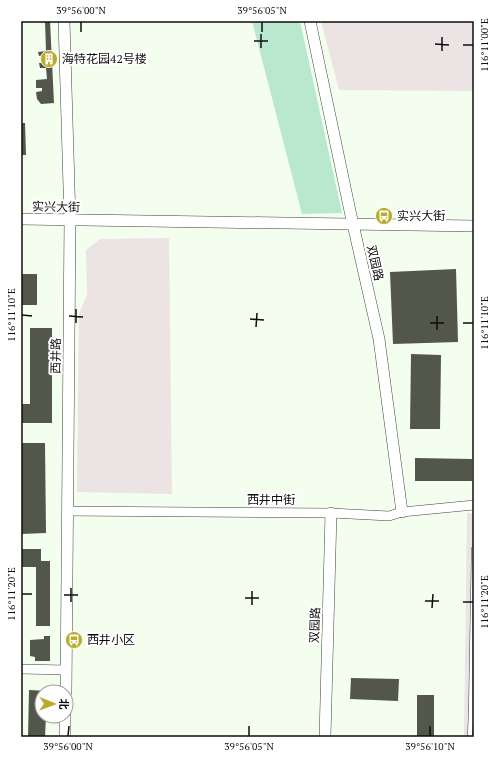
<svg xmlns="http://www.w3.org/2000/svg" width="495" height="758" viewBox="0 0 495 758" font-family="'PT Serif','Noto Sans SC',serif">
<rect width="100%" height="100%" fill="#f3feef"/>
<g fill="#ece3e4">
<polygon points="321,21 474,21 474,91 339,90"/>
<polygon points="169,238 172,494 77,492 79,315 87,294 86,250 100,239"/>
<polygon points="467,513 474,514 474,737 464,737"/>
</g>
<polygon fill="#bae8ce" points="252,21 300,21 342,213 302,214"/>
<g fill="#52564b">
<polygon points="45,21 50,21 54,103 41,104 37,99 36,92 42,91 42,88 36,88 36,80 47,79 46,68 40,68 39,63 45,63 45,55 39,56 38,52 46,51"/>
<polygon points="21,123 25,123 26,155 21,155"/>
<polygon points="456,269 458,342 393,344 390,272"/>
<rect x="21" y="274" width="16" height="31"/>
<polygon points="30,328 52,328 52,423 21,423 21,404 30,404"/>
<polygon points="411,354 441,355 440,429 410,429"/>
<polygon points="21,443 45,443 46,533 21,534"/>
<polygon points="415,458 472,459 472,481 415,481"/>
<polygon points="21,549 41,549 41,561 50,561 50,626 36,626 36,567 21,567"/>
<polygon points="44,636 50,636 50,661 35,661 35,657 30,656 30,640 44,639"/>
<polygon points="351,678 399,679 398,701 350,699"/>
<polygon points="29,690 49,691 49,692 42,692 42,716 46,716 45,737 28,737"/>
<rect x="417" y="695" width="17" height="42"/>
</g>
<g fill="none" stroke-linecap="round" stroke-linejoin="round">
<g stroke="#414141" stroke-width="5.5">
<polyline id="service" points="470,737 471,714 474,549"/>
</g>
<g stroke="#414141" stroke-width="10">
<g id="minor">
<polyline points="67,511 331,513 389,516 402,512 474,505"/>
<polyline points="21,669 66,670"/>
</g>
</g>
<g stroke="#414141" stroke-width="12">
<g id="tertiary">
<polyline points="64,21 70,220 66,692"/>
<polyline points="310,21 350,211 379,339 402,512"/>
<polyline points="21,219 474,226"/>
<polyline points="65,737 65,716"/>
<polyline points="325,737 331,513"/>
</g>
</g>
<use href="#service" stroke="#fff" stroke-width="4.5"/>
<use href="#minor" stroke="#fff" stroke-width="9"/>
<use href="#tertiary" stroke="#fff" stroke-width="11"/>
</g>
<path fill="none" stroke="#0e0e0e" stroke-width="1.5" d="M81 32V22M262 32V22M254 41H268M435 44 449 45M463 45H473M261 48V34M442 51V37M22 315 32 316M69 316 83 317M250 319 264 320M76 323V309M430 323H444M463 323H473M256 327 257 313M437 330V316M22 594H32M64 595H78M245 598H259M425 601H439M71 602V588M463 602H473M252 605V591M432 608 433 594M68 736 69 726M249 736V726M430 736V726"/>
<defs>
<g id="building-disc" transform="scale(0.9)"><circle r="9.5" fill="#b9ab2b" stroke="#fff"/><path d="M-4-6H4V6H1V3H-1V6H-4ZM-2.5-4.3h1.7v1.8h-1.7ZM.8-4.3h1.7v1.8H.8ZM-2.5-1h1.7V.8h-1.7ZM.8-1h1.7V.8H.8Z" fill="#fff"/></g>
<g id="bus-disc" transform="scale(0.9)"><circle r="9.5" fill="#b9ab2b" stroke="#fff"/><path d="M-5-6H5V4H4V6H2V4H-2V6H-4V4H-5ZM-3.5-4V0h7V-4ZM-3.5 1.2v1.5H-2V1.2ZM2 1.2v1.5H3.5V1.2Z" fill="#fff"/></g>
</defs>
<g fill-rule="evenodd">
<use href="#building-disc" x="49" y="59"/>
<use href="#bus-disc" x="384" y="216"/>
<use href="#bus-disc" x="74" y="640"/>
</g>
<g text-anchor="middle" stroke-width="4" stroke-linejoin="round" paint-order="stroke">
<g font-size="12" fill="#0e0e0e" stroke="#fff" text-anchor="start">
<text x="62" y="63">海特花园42号楼</text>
<text x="397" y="220">实兴大街</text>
<text x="87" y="644">西井小区</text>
</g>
<g font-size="12" fill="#0e0e0e" stroke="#fff">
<text transform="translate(56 207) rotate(1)" y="4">实兴大街</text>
<text transform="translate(375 263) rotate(77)" y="4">双园路</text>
<text transform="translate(56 356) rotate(-89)" y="4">西井路</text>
<text x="271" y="504">西井中街</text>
<text transform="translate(315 625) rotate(-88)" y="4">双园路</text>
</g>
</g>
<rect width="495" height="758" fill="none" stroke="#ffffff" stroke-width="44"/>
<g transform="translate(54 704) rotate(91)"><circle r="19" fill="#ffffff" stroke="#9f9f9f"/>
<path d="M0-3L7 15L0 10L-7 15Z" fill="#b9ab2b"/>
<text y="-6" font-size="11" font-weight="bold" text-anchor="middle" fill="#0e0e0e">北</text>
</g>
<rect x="22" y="22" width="451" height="714" fill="none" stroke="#0e0e0e" stroke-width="1.5"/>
<g font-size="10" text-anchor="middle" fill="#0e0e0e">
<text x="81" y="14">39°56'00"N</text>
<text x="262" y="14">39°56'05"N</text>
<text transform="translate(484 45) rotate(-90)" y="4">116°11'00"E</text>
<text transform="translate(11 315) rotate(-90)" y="4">116°11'10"E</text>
<text transform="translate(484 323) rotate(-90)" y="4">116°11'10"E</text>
<text transform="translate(11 594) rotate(-90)" y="4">116°11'20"E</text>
<text transform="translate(484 602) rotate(-90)" y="4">116°11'20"E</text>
<text x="68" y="750">39°56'00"N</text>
<text x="249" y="750">39°56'05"N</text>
<text x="430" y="750">39°56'10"N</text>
</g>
</svg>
